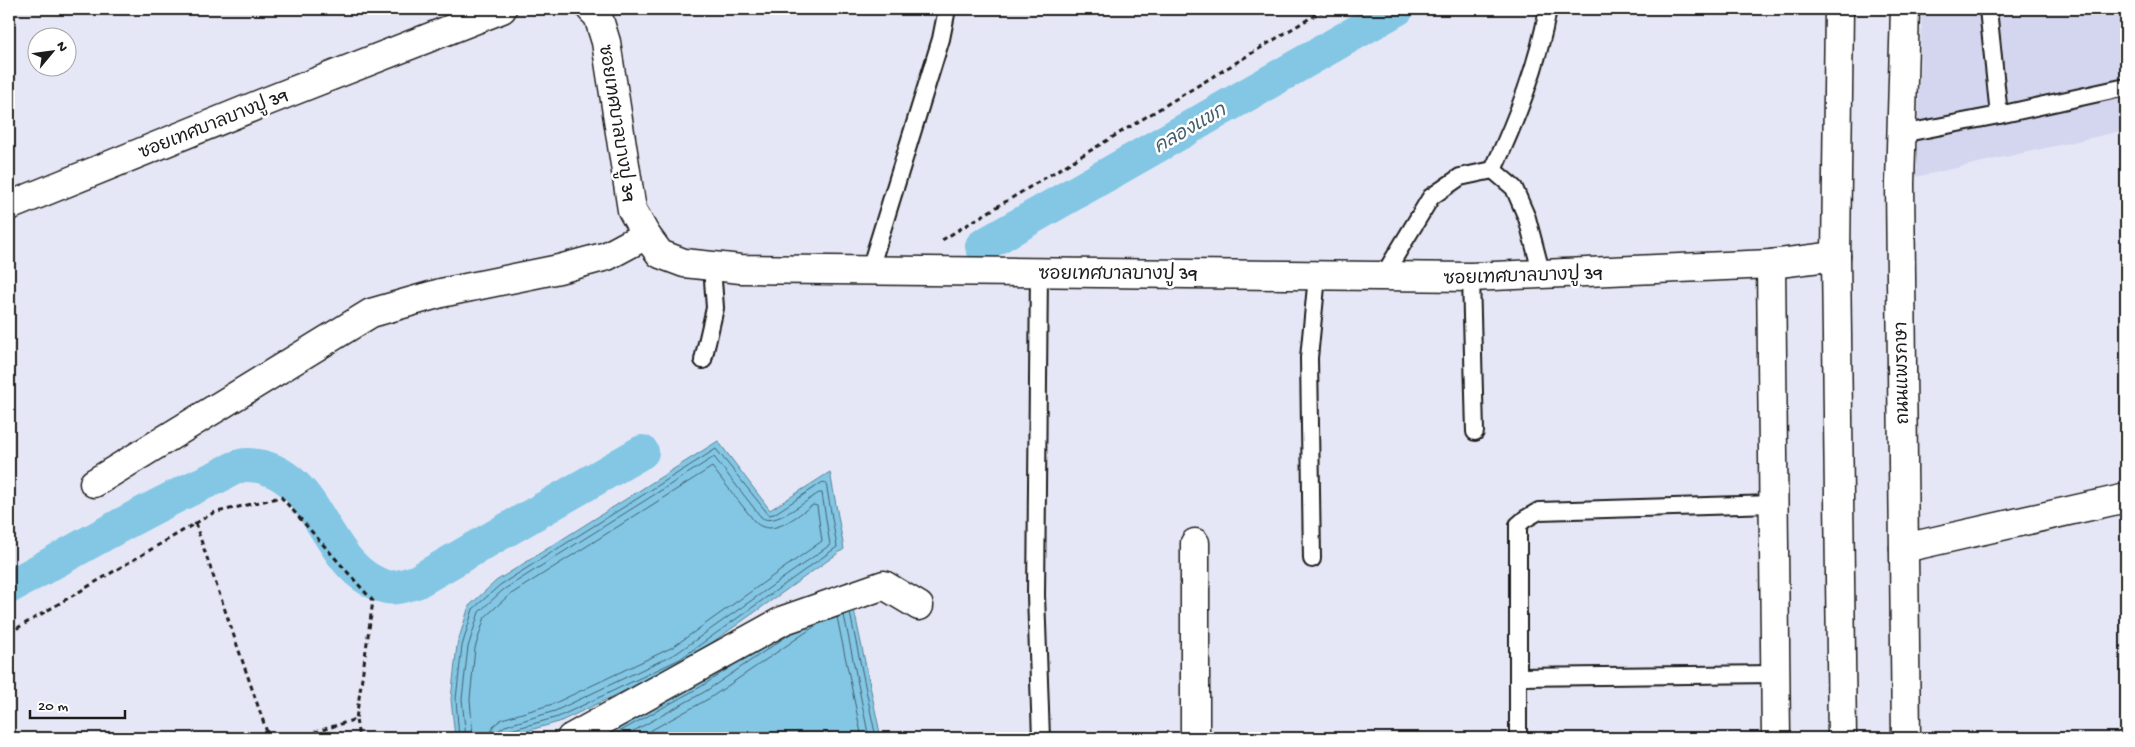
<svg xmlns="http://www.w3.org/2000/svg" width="2135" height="747" viewBox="0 0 2135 747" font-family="'Gochi Hand','Playpen Sans Thai',sans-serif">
<rect width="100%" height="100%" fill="#e6e7f6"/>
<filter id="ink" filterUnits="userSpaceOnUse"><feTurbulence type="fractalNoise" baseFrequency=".02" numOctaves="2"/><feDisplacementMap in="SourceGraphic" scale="10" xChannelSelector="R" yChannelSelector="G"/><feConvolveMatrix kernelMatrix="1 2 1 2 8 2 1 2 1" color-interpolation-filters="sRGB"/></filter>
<g filter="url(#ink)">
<polygon fill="#d4d6ef" points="1922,9 2126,9 2126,130 1916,177"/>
<g fill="#83c7e5" stroke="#5a8395">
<polygon points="718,441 770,510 830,472 844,549 683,663 559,722 501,738 455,738 451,699 457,645 469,606 496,581"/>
<polygon points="848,581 881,738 598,738 700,682"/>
</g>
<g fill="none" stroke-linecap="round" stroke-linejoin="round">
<g stroke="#45606c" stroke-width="1">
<polyline points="850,613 876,738"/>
<polyline points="844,615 869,738"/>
<polyline points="837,617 862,738"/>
<polyline points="459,738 456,699 462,646 473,609 500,585 716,449 769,515 774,514 823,482 826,483 837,547 680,659 558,717 507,731 504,738"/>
<path d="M466 738 462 699 468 647 479 612 503 590 714 457 761 517C774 528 805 501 819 493H822L830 545 677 653 555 711 505 726 499 730 497 738"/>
<path d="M473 738 470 699 475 648 485 617 508 596 712 467 755 522C773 539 797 515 813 505L817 506 822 541 673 647 553 704 502 719 493 726 490 738"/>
<polyline points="608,738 702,686 732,666"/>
<polyline points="621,738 706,691 790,634"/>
<polyline points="637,738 710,698 818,624"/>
</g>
<g stroke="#83c7e5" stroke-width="34">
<polyline points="982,246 1397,9"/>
<path d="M9 587C77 550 145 509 217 477 225 473 239 464 248 465 323 468 321 570 387 587 395 589 408 584 416 582L642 452"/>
</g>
<g stroke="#1c1c1c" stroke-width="20">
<g id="lane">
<polyline points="1988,9 1999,115"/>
<polyline points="1901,134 1999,115 2126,87"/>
<path d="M1493 170C1517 118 1538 65 1548 9"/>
<polyline points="870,269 941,39 947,9"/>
<polyline points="1039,272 1036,595 1041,738"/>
<polyline points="1471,277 1475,432"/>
<polyline points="1382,278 1431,197 1460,177 1493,170 1514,188 1527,218 1542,275"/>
<polyline points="703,360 715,308 712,266"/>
<polyline points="1312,559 1309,358 1317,276"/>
<polyline points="1518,677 1775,674"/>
<polyline points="1518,738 1518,525 1525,519 1539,511 1774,504"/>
</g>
</g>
<g stroke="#1c1c1c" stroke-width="31">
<g id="street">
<polyline points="1771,264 1776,738"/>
<polyline points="94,483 371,313 441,293 559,269 607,256 646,235"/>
<polyline points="1195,543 1195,738"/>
<polyline points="1904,548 2126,498"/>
<polyline points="571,738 784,620 884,585 919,606"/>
</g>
</g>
<g stroke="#1c1c1c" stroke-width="31">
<g id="secondary">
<polyline points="591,9 598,16 606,42 632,210 646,235 660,254 684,263 741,269 1471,277 1771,264 1836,256"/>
<polyline points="1839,9 1836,256 1842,738"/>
<polyline points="1905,9 1900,184 1906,738"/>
<polyline points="9,206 265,102 502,9"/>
</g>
</g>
<g stroke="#1c1c1c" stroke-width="3" stroke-dasharray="5 4" stroke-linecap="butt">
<polyline points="942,240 1325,9"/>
<polyline points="195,523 269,738"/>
<polyline points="9,633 213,513 281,497 373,601 356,719"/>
<polyline points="297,738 356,719 359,738"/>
</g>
<use href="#lane" stroke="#fff" stroke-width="16"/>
<use href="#street" stroke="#fff" stroke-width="28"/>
<use href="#secondary" stroke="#fff" stroke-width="28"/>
</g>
</g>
<g text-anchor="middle" stroke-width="5" stroke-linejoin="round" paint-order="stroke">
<g font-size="18" fill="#1c1c1c" stroke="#fff">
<text transform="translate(213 123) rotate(-22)" y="6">ซอยเทศบาลบางปู 39</text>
<text transform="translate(618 123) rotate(81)" y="6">ซอยเทศบาลบางปู 39</text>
<text x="1118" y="279">ซอยเทศบาลบางปู 39</text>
<text transform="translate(1523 275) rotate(-2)" y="6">ซอยเทศบาลบางปู 39</text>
<text transform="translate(1901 373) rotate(-91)" y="6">ถนนแพรกษา</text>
</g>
<g font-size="19" font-style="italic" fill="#45606c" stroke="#fff">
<text transform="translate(1189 127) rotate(-30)" y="7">คลองแขก</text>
</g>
</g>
<rect width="2135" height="747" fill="none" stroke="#fff" stroke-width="30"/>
<rect x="15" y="15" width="2105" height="717" fill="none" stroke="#1c1c1c" stroke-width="2" filter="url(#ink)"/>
<g transform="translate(52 52) rotate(61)"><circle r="24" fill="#ffffff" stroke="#a4a4a4"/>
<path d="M0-4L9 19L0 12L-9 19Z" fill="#1c1c1c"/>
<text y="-8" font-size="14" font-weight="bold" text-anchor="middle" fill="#1c1c1c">N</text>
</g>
<path d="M30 710v8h95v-8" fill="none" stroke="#1c1c1c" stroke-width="2.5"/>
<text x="38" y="710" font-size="15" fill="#1c1c1c" stroke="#ffffff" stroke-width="4" paint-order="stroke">20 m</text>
</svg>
